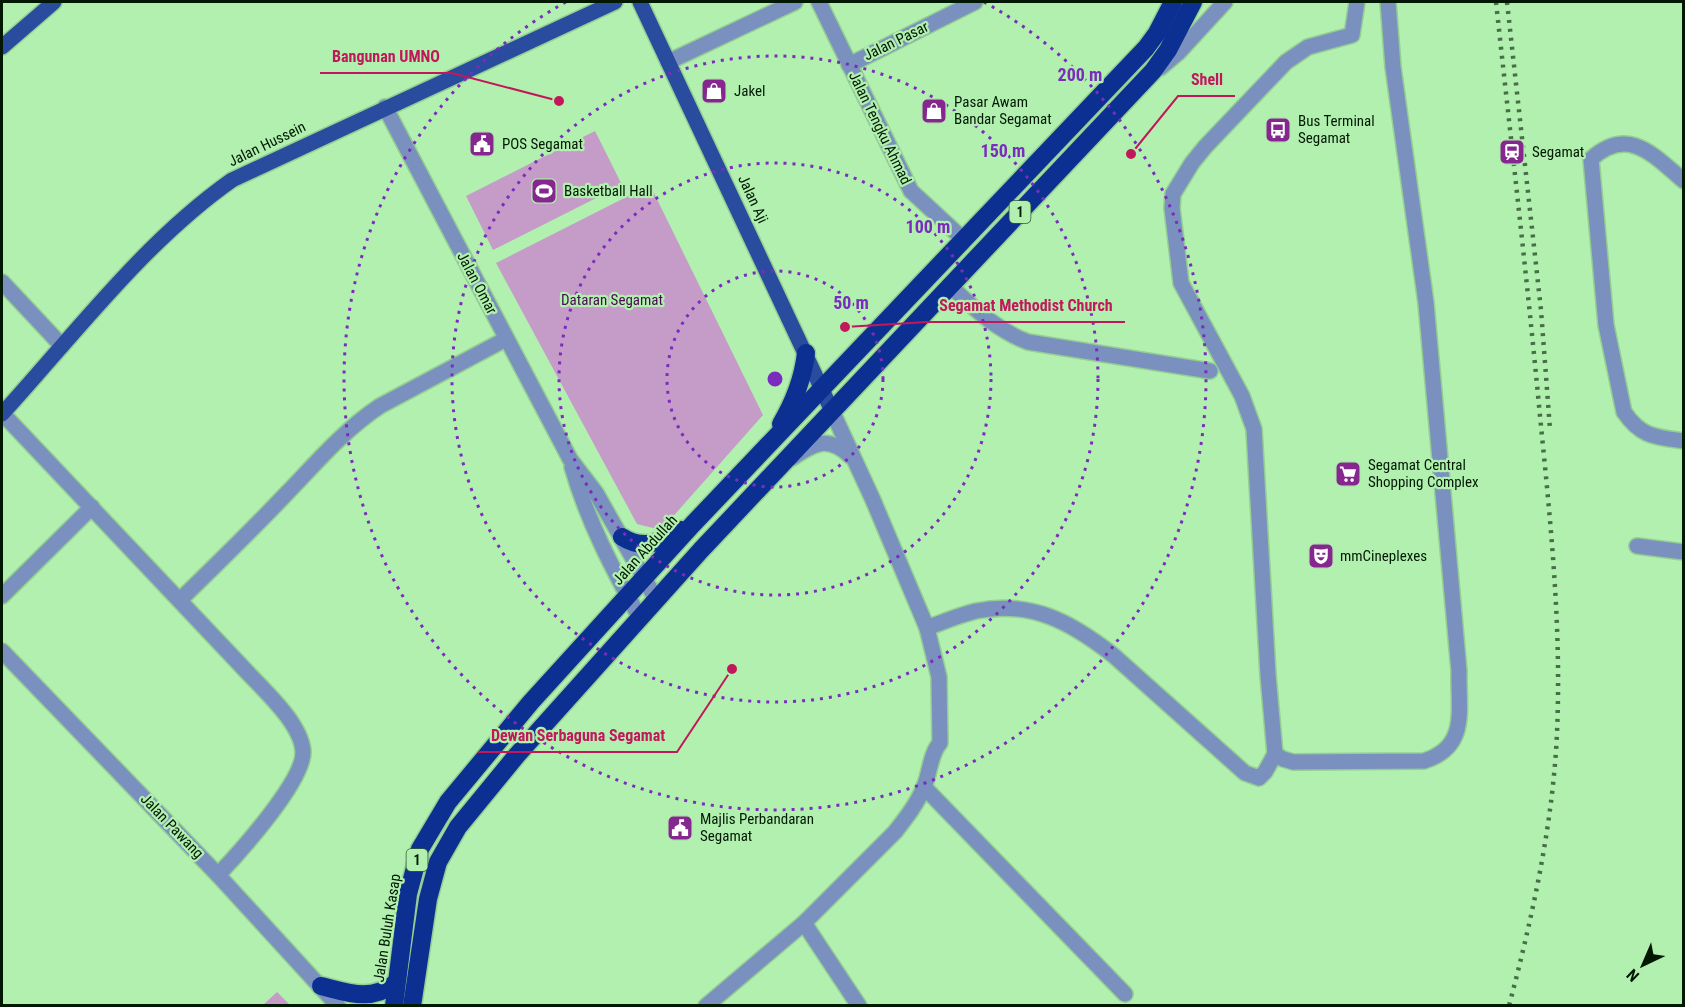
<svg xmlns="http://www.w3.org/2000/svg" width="1685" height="1007" viewBox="0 0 1685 1007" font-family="'Roboto Condensed',sans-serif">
<rect width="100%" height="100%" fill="#b1f0af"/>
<g fill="#c59cc8">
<polygon points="595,131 622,185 493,250 466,196"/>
<polygon points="650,185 763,415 661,530 637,524 496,263"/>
<polygon points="277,992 290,1005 263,1005"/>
</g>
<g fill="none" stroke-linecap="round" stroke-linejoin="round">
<g stroke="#95cd93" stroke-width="18">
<g id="minor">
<polyline points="819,2 911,191 963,239"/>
<path d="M1357 2 1352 35 1308 47 1286 62 1205 147 1192 163 1173 194 1172 208 1181 283 1242 396 1254 429 1268 675 1275 754 1283 759 1293 762 1424 761C1469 747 1458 710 1459 671L1426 303 1393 67 1388 2"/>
<polyline points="668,62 795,2"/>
<polyline points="849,65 975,2"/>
<polyline points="1160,68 1179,52 1225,2"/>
<polyline points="385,107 570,459 596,493 656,599"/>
<path d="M1684 181C1654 156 1629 125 1591 159L1606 325 1624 412C1641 437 1655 437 1684 441"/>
<polyline points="2,282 62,346"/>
<path d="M949 285C974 308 996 330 1028 342L1210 371"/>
<path d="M2 413 248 673C266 692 301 724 303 751 305 780 239 853 218 875"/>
<path d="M792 458C814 443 829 435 850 456"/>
<path d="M572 467C587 520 613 570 640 618"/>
<polyline points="1637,546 1684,552"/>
<polyline points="2,596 92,507"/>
<path d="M180 600C216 565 252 530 287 493 317 462 344 430 380 406L506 339"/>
<path d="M927 628C943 622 959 615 976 611 1031 600 1071 622 1113 655L1245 773 1259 778 1265 772 1275 754"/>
<polyline points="2,651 218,875 338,1006"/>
<polyline points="924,787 1125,994"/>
<polyline points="804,923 859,1006"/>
<path d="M706 1006 804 923 895 832C906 818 917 804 924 787 930 773 930 754 940 743L939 677 927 628 873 500 832 411"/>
</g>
</g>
<g stroke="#95cd93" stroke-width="18">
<g id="major">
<polyline points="640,2 832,411"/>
<polyline points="2,47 54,2"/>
<path d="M2 414C74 335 144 242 232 180L615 2"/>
</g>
</g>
<g stroke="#95cd93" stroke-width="21">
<g id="highway">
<path d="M781 424C794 402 803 379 806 353"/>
<path d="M622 537C644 551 661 542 681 530"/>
<path d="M321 986C349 993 370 1002 396 983"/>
<polyline points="394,1006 408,894 420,849 448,802 531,702 693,524 1146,48 1157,33 1173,2"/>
<polyline points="412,1006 428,899 438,862 458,827 517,755 701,550 1153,71 1168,50 1193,2"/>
</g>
</g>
<use href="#minor" stroke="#7a91bf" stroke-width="15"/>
<use href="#major" stroke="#294c9f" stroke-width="15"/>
<use href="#highway" stroke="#0c3092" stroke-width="18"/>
<g stroke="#486e48" stroke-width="4.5" stroke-dasharray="3 6" stroke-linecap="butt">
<path d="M1496 2C1511 140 1527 278 1540 416 1551 527 1563 639 1556 751 1550 837 1531 922 1509 1006"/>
<polyline points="1507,2 1541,310 1550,429"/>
</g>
</g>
<g fill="none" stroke="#7b2cbf" stroke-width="3" stroke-dasharray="3 6">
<circle cx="775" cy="379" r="108"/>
<circle cx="775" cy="379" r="216"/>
<circle cx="775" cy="379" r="323"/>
<path d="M984 2A431 431 0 1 1 566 2"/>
</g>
<defs>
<g id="shop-square" transform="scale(1.35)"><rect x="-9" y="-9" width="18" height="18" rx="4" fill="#86268f" stroke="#b1f0af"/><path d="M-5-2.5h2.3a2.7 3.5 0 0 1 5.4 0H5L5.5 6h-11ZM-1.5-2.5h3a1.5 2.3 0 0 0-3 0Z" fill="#fff"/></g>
<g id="bus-square" transform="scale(1.35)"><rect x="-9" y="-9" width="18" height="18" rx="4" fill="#86268f" stroke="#b1f0af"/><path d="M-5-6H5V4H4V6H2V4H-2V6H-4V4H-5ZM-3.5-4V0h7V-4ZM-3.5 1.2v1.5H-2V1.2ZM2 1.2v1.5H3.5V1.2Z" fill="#fff"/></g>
<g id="civic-square" transform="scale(1.35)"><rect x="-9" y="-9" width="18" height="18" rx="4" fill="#86268f" stroke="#b1f0af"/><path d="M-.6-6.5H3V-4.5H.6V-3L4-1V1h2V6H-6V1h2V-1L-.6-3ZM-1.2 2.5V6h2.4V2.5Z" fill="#fff"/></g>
<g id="station-square" transform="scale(1.35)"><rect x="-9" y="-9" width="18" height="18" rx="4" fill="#86268f" stroke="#b1f0af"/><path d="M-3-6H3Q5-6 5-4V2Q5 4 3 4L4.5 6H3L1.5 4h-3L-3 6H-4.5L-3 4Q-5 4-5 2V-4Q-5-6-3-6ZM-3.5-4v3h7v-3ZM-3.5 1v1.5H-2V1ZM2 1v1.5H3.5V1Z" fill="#fff"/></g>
<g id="stadium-square" transform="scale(1.35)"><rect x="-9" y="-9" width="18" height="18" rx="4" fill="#86268f" stroke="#b1f0af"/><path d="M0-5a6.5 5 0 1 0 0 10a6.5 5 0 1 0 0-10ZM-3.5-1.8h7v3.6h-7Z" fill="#fff"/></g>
<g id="supermarket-square" transform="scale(1.35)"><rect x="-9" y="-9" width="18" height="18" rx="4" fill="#86268f" stroke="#b1f0af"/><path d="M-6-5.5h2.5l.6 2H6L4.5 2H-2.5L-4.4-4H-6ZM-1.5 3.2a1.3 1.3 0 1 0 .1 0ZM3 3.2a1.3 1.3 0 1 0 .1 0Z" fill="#fff"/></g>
<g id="theatre-square" transform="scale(1.35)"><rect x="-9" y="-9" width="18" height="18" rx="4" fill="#86268f" stroke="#b1f0af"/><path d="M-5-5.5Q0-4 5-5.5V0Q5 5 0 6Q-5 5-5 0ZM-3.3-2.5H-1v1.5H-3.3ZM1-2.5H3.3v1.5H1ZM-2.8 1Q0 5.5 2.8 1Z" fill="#fff"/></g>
</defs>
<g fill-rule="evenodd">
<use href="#shop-square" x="714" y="91"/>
<use href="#shop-square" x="934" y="111"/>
<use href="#bus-square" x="1278" y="130"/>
<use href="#civic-square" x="482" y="144"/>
<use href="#station-square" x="1512" y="152"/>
<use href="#stadium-square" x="544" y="191"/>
<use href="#supermarket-square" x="1348" y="474"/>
<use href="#theatre-square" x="1321" y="556"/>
<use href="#civic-square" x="680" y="828"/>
</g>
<g text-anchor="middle" stroke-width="4.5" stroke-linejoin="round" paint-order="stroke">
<g fill="#b1f0af" stroke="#365937" stroke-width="1.5">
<rect x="1009.5" y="201" width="21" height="22" rx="4.5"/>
<rect x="406.5" y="849" width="21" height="22" rx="4.5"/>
</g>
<g font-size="14" font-weight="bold" fill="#021803">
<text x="1020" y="217">1</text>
<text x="417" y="865">1</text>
</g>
<g font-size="15" fill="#021803" stroke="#b1f0af">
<text transform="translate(896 41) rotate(-26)" y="5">Jalan Pasar</text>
<text transform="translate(880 128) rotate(64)" y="5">Jalan Tengku Ahmad</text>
<text transform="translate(267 144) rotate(-26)" y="5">Jalan Hussein</text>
<text transform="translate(753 199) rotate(65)" y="5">Jalan Aji</text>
<text transform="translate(477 283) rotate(62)" y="5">Jalan Omar</text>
<text transform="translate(645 550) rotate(-48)" y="5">Jalan Abdullah</text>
<text transform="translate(172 826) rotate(46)" y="5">Jalan Pawang</text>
<text transform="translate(387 928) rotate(-81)" y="5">Jalan Buluh Kasap</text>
</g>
<g font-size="15" fill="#021803" stroke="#b1f0af" text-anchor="start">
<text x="734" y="96">Jakel</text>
<text x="954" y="107">Pasar Awam<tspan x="954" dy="17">Bandar Segamat</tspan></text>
<text x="1298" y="126">Bus Terminal<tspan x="1298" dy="17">Segamat</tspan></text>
<text x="502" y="149">POS Segamat</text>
<text x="1532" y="157">Segamat</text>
<text x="564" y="196">Basketball Hall</text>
<text x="1368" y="470">Segamat Central<tspan x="1368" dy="17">Shopping Complex</tspan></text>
<text x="1340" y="561">mmCineplexes</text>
<text x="700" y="824">Majlis Perbandaran<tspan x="700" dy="17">Segamat</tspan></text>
</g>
<g font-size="15" fill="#4e0755" stroke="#b1f0af">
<text x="612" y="305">Dataran Segamat</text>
</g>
</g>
<circle cx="775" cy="379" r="9" fill="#7b2cbf" stroke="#b1f0af" stroke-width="3"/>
<g font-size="18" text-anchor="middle" font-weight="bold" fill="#7b2cbf" stroke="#b1f0af" stroke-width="4.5" stroke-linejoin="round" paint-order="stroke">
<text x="1080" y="81">200 m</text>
<text x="1003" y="157">150 m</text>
<text x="928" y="233">100 m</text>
<text x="851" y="309">50 m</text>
</g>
<path fill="none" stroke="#c2185b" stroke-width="2" d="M559 101L452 73H320M1131 154L1178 96H1235M845 327L927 322H1125M732 669L677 752H478"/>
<g fill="#c2185b" stroke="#b1f0af" stroke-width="2">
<circle cx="559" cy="101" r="6"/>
<circle cx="1131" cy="154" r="6"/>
<circle cx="845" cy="327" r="6"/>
<circle cx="732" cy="669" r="6"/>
</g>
<g font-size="16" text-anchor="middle" font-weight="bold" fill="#c2185b" stroke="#b1f0af" stroke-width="4.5" stroke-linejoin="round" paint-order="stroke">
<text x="386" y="62">Bangunan UMNO</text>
<text x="1207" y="85">Shell</text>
<text x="1026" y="311">Segamat Methodist Church</text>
<text x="578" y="741">Dewan Serbaguna Segamat</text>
</g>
<rect width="1685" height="1007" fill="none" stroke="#021803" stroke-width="6"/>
<g transform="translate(1643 965) rotate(224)" stroke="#b1f0af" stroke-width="4.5" paint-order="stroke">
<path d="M0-4.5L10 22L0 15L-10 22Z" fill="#021803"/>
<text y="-9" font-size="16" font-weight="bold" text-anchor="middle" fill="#021803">N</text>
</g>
</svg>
